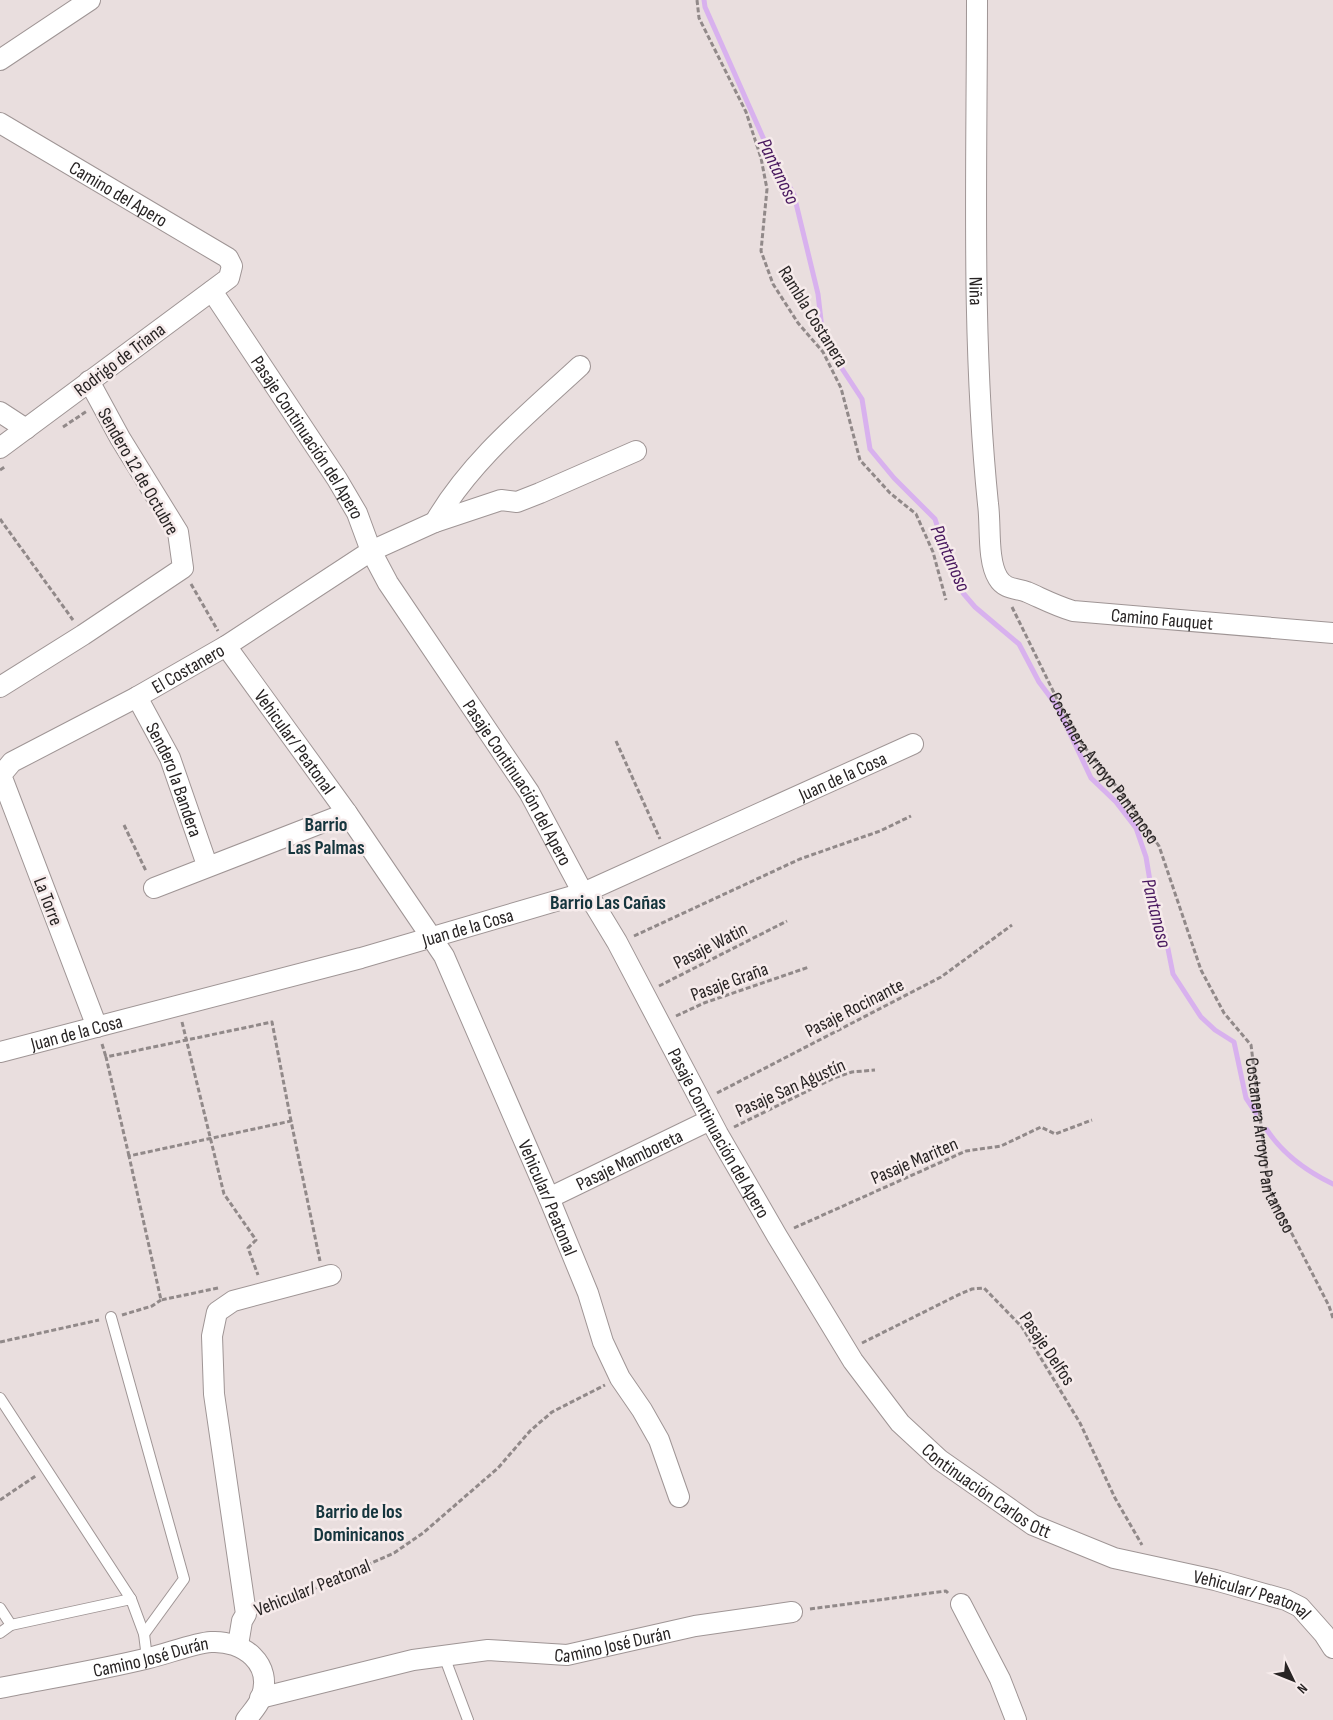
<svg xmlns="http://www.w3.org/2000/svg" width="1333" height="1720" viewBox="0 0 1333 1720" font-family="'Sofia Sans Condensed',sans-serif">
<rect width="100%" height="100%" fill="#e9dede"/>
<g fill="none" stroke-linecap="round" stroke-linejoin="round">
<g stroke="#d8b1ee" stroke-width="5">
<polyline points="704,0 705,7 765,142 794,195 818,294 822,329 839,364 862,399 870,449 894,478 935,519 949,562 963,593 975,607 1019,644 1039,682 1057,706 1091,778 1116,802 1136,828 1146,857 1153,899 1166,939 1173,974 1201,1017 1215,1030 1234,1042 1246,1098 1256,1113"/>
<path d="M1267 1130C1283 1154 1306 1171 1333 1184"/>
</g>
<g stroke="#9f9595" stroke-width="12">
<g id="lane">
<polyline points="111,1317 184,1579 144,1634"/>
<polyline points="0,1398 131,1599"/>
<polyline points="0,1608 11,1625"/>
<polyline points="0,1633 11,1625 131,1599 144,1634 147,1658"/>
<polyline points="444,1656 468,1720"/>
</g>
</g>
<g stroke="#9f9595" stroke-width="22">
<g id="street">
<path id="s2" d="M977 0C977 168 971 337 988 504 991 525 987 560 998 578 1005 590 1017 588 1027 592 1043 599 1056 606 1073 611L1333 633"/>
<polyline points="0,60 90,0"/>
<path id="s3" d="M0 123 228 258 232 266 229 278 0 448"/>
<path id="s4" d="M212 291 337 479 357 513 371 551 388 583 529 792 583 893 594 904 617 942 718 1134 777 1236 853 1361 900 1423 940 1460 1033 1525 1114 1558 1215 1580 1286 1600 1300 1607 1324 1634 1333 1648"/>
<polyline points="0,412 26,429"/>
<path d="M435 522C471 460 527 415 580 366"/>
<path id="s5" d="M226 646 347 813 444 956 549 1198 588 1293 603 1342 620 1378 642 1410 659 1440 679 1497"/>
<polyline points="0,687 83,635 183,568 178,532 120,438 89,381"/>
<path id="s6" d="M137 697 170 758 207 865"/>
<polyline points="154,888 347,813"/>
<path id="s7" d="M97 1027 1 775 12 762 137 697 226 646 371 551 435 522 501 500 517 502 540 493 636 451"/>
<path id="s8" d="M0 1052 361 958 583 893 913 744"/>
<path id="s9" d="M549 1198 710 1120"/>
<polyline points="961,1604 1000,1679 1016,1720"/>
<polyline points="238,1645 242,1621 246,1614 214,1394 212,1336 217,1312 233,1301 331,1275"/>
<path id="s10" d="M0 1688C50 1678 100 1670 149 1658 167 1654 194 1643 211 1642 243 1640 274 1664 261 1698 258 1706 251 1713 246 1720"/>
<path id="s11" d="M260 1698 413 1660 488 1650 567 1655 695 1626 792 1612"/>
</g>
</g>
<g stroke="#918989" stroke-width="3" stroke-dasharray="5 2.5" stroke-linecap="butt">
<polyline points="697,0 699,18 746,112 761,158 767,189 761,251 773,284 798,323 823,352 841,388 860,460 890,493 916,514 933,552 946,600"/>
<polyline points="63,427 87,411"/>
<polyline points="0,470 6,466"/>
<polyline points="0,519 73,620"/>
<polyline points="191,584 218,631"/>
<path id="s1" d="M1012 607 1060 705 1082 744 1121 792 1159 846 1201 970 1224 1013 1251 1045 1269 1189 1329 1306 1333 1318"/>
<polyline points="616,741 660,839"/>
<polyline points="124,825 146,871"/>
<polyline points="634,936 800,859 880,831 911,816"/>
<polyline points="659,986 787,921"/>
<polyline points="676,1016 704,1003 809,967"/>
<polyline points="182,1022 224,1194 256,1240 248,1248 258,1275"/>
<polyline points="102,1044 106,1057"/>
<polyline points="717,1093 941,977 1012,925"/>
<polyline points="734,1127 834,1078 852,1072 875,1070"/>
<polyline points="129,1156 106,1057 272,1022 291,1121"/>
<polyline points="794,1228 966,1151 1001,1146 1041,1127 1055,1134 1092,1120"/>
<polyline points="218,1288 161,1300 129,1156 291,1121 320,1261"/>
<polyline points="122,1315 152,1306 161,1300"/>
<polyline points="0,1342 99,1320"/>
<polyline points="862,1343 958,1295 972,1289 984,1288 1022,1327 1080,1423 1115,1498 1142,1545"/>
<polyline points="0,1500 37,1475"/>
<polyline points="263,1609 280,1604 394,1553 423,1533 498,1468 530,1431 552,1412 605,1385"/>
<polyline points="810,1609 946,1591 949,1594"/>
</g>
<use href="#lane" stroke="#fff" stroke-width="10"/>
<use href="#street" stroke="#fff" stroke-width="20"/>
</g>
<g text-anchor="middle" stroke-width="5" stroke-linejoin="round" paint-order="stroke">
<g font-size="19" fill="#282424" stroke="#f6ebeb">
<text dy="7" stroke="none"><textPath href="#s3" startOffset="138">Camino del Apero</textPath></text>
<text dy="7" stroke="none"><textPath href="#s2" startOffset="291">Niña</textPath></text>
<text transform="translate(814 316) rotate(58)" y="7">Rambla Costanera</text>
<text transform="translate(119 359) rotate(-37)" y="7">Rodrigo de Triana</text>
<text dy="7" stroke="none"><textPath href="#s4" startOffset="175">Pasaje Continuación del Apero</textPath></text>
<text transform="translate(139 471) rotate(60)" y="7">Sendero 12 de Octubre</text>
<text dy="7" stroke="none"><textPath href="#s2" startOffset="752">Camino Fauquet</textPath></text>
<text dy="7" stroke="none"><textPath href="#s7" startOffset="486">El Costanero</textPath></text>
<text dy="7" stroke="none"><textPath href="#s5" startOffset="118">Vehicular/ Peatonal</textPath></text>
<text dy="7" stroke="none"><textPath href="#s1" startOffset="186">Costanera Arroyo Pantanoso</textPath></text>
<text dy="7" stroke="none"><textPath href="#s8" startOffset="889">Juan de la Cosa</textPath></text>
<text dy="7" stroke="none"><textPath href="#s6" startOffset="91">Sendero la Bandera</textPath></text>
<text dy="7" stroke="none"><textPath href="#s4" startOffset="580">Pasaje Continuación del Apero</textPath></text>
<text transform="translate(49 901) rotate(69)" y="7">La Torre</text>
<text dy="7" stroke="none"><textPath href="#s8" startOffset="484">Juan de la Cosa</textPath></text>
<text transform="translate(710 945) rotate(-27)" y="7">Pasaje Watin</text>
<text transform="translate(729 981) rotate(-20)" y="7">Pasaje Graña</text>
<text transform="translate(854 1007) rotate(-27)" y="7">Pasaje Rocinante</text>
<text dy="7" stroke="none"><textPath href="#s8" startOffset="79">Juan de la Cosa</textPath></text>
<text transform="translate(790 1087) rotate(-24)" y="7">Pasaje San Agustín</text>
<text dy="7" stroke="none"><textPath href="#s4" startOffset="985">Pasaje Continuación del Apero</textPath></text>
<text dy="7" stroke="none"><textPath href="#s1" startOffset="606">Costanera Arroyo Pantanoso</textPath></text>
<text dy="7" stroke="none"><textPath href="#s9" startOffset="89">Pasaje Mamboreta</textPath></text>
<text transform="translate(914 1160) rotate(-23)" y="7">Pasaje Mariten</text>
<text dy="7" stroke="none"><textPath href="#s5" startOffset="642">Vehicular/ Peatonal</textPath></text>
<text transform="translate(1048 1348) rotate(56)" y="7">Pasaje Delfos</text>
<text dy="7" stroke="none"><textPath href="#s4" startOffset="1438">Continuación Carlos Ott</textPath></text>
<text transform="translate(312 1587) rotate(-22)" y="7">Vehicular/ Peatonal</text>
<text dy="7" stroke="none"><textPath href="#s4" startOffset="1726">Vehicular/ Peatonal</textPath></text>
<text dy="7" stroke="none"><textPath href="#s11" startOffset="359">Camino José Durán</textPath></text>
<text dy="7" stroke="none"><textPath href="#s10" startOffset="154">Camino José Durán</textPath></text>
</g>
<g font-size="20" font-style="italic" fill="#48175e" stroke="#f6ebeb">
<text transform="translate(779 171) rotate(64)" y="7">Pantanoso</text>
<text transform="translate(951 558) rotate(66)" y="7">Pantanoso</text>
<text transform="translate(1157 913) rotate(76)" y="7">Pantanoso</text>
</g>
<g font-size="20" font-weight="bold" fill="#15353d" stroke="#f6ebeb">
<text x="326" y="831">Barrio<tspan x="326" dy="23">Las Palmas</tspan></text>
<text x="608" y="909">Barrio Las Cañas</text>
<text x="359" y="1518">Barrio de los<tspan x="359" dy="23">Dominicanos</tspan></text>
</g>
</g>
<g transform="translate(1293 1680) rotate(133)" stroke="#f6ebeb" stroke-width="4" paint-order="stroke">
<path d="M0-4L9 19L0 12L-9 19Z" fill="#282424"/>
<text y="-8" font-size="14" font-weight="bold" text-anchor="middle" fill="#282424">N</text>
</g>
</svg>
